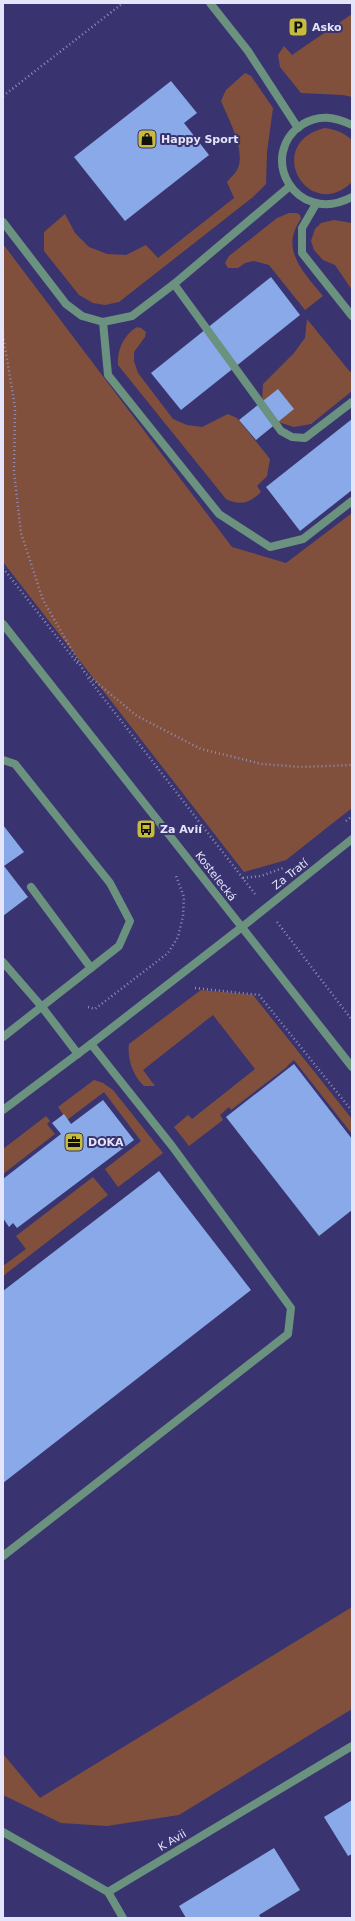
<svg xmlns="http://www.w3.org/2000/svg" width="355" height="1921" viewBox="0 0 355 1921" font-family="'DejaVu Sans',sans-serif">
<rect width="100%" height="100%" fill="#39346f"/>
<g fill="#80503c">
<polygon points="352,14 352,97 343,95 301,93 280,67 278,55 284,46 292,55"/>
<path d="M245 73 251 76 273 108 267 152 266 184 253 197 119 302 105 305 93 303 79 295 44 251V232L65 214 75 233 89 247 107 254 126 255 146 245 158 258 234 198 227 182C230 178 235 174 237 170 247 152 228 118 221 101L226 90Z"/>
<path d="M324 128C335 129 343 132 352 140V182C309 224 262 145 324 128Z"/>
<path d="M289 213H297L300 215 301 219C279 249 304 273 323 296L305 310 269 265 254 261 245 263 238 268H228L225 263 229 256 277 218Z"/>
<polygon points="334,220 352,223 352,290 335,265 323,260 314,250 311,241 315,229 321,223"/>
<polygon points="3,244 232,547 286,563 352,513 352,808 286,860 244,872 3,562"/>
<polygon points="307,319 350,372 352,371 352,391 311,424 294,427 278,422 262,402 263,384 294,353 305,338"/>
<path d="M137 327 141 328 146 332 145 337 134 352V361L138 373 173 419 187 425 202 427 228 414 237 418 270 459 267 476 257 486 261 492C250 503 240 506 226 499L118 365C117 349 124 335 137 327Z"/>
<path d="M201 990 253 995 352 1119V1134L294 1060 287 1066V1067L231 1110 229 1107 220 1115 223 1120 189 1146 174 1127 188 1115 192 1119 255 1069 213 1015 143 1070 155 1086H144C133 1076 127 1059 129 1044Z"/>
<polygon points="94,1080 103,1083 113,1090 163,1153 118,1187 105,1169 141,1141 104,1092 67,1120 58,1107"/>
<polygon points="46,1116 50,1121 47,1124 55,1134 3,1174 3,1149"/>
<polygon points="93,1177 108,1195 3,1276 3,1266 26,1249 16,1236"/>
<polygon points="352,1607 352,1709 179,1815 107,1826 61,1823 3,1795 3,1754 40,1798"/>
</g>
<g fill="#89a9e8">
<polygon points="171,81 197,113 184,123 209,155 125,221 74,157"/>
<polygon points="271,277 300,315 181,410 151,373"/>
<polygon points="278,389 294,409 256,440 239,420"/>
<polygon points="352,419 352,490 300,531 266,487"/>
<polygon points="3,825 24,852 4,866 28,897 3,916"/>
<polygon points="294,1064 352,1139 352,1210 319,1236 226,1117"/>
<polygon points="103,1100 134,1140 17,1228 13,1223 9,1227 3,1218 3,1179 61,1134 52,1123 64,1114 71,1124"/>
<polygon points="159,1171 251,1290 3,1483 3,1291"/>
<polygon points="352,1800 352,1854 348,1856 324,1817"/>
<polygon points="274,1848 300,1890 259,1915 261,1918 186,1918 179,1906"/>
</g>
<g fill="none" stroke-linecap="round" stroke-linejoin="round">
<g stroke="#908eb7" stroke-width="2.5" stroke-dasharray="1 3" stroke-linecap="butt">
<polyline points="3,96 123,3"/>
<polyline points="3,335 15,407 14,472 21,533 43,600 85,673 137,716 201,749 262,764 301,767 352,765"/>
<polyline points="3,568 78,664"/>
<polyline points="88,678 255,894"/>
<polyline points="346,821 352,816"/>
<polyline points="243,878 261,876 283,868"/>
<polyline points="277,922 352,1020"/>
<polyline points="195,988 259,995 352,1111"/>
<polyline points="88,1007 95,1009 168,953 178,937 183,916 184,897 176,876"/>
</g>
<g stroke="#6b927f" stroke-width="8">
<polyline points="210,3 248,51 298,128"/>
<path d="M352 125C335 117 320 114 303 124 256 154 295 227 352 197"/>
<polyline points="316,204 302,228 302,253 352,316"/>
<polyline points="3,222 66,304 82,316 103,322 132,316 174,284 290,186"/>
<polyline points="174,284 281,431 292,437 305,438 352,402"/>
<polyline points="103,322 108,375 219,514 270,547 303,539 352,501"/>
<polyline points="3,760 15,764 110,883 130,921 119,946 3,1037"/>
<polyline points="31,887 91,968"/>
<polyline points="3,962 42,1007 78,1054"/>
<polyline points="3,1556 288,1334 291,1308 172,1146 91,1044"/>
</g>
<g stroke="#6b927f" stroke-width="8">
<polyline points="3,1110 91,1044 242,927"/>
<polyline points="3,1832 108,1892 352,1746"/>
<polyline points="108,1892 123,1918"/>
</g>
<g stroke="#6b927f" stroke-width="8">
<polyline points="3,624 352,1067"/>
<polyline points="242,927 352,839"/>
</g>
</g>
<defs>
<g id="parking-square" transform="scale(1)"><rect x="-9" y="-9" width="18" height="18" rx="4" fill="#c7bb3b" stroke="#39346f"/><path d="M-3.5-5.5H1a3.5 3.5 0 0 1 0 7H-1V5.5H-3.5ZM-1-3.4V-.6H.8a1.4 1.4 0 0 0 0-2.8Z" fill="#111"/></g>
<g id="shop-square" transform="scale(1)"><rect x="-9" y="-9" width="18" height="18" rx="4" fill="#c7bb3b" stroke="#39346f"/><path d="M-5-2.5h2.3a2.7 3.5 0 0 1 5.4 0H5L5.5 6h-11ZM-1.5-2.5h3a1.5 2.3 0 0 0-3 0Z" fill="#111"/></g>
<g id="bus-square" transform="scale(1)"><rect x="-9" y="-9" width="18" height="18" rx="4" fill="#c7bb3b" stroke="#39346f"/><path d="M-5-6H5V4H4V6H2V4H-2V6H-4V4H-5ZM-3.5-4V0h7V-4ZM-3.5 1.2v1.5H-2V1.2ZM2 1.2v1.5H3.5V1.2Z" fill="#111"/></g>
<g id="office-square" transform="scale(1)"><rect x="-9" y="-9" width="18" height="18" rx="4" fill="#c7bb3b" stroke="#39346f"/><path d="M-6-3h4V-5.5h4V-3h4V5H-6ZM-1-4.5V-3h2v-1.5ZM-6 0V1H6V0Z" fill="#111"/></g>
</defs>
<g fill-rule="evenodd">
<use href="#parking-square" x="298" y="27"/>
<use href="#shop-square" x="147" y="139"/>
<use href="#bus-square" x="146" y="829"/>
<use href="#office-square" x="74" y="1142"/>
</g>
<g text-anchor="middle" stroke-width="4" stroke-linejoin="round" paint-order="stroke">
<g font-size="11" font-weight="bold" fill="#e4e5fb" stroke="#39346f" text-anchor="start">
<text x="312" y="31">Asko</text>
<text x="161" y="143">Happy Sport</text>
<text x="160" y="833">Za Avií</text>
<text x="88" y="1146">DOKA</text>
</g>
<g font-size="11" fill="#e4e5fb" stroke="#39346f">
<text transform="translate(290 874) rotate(-38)" y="4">Za Tratí</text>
<text transform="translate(216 876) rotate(52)" y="4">Kostelecká</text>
<text transform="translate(172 1840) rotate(-31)" y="4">K Avii</text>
</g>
</g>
<rect width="355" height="1921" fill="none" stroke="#e4e5fb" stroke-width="8"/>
</svg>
